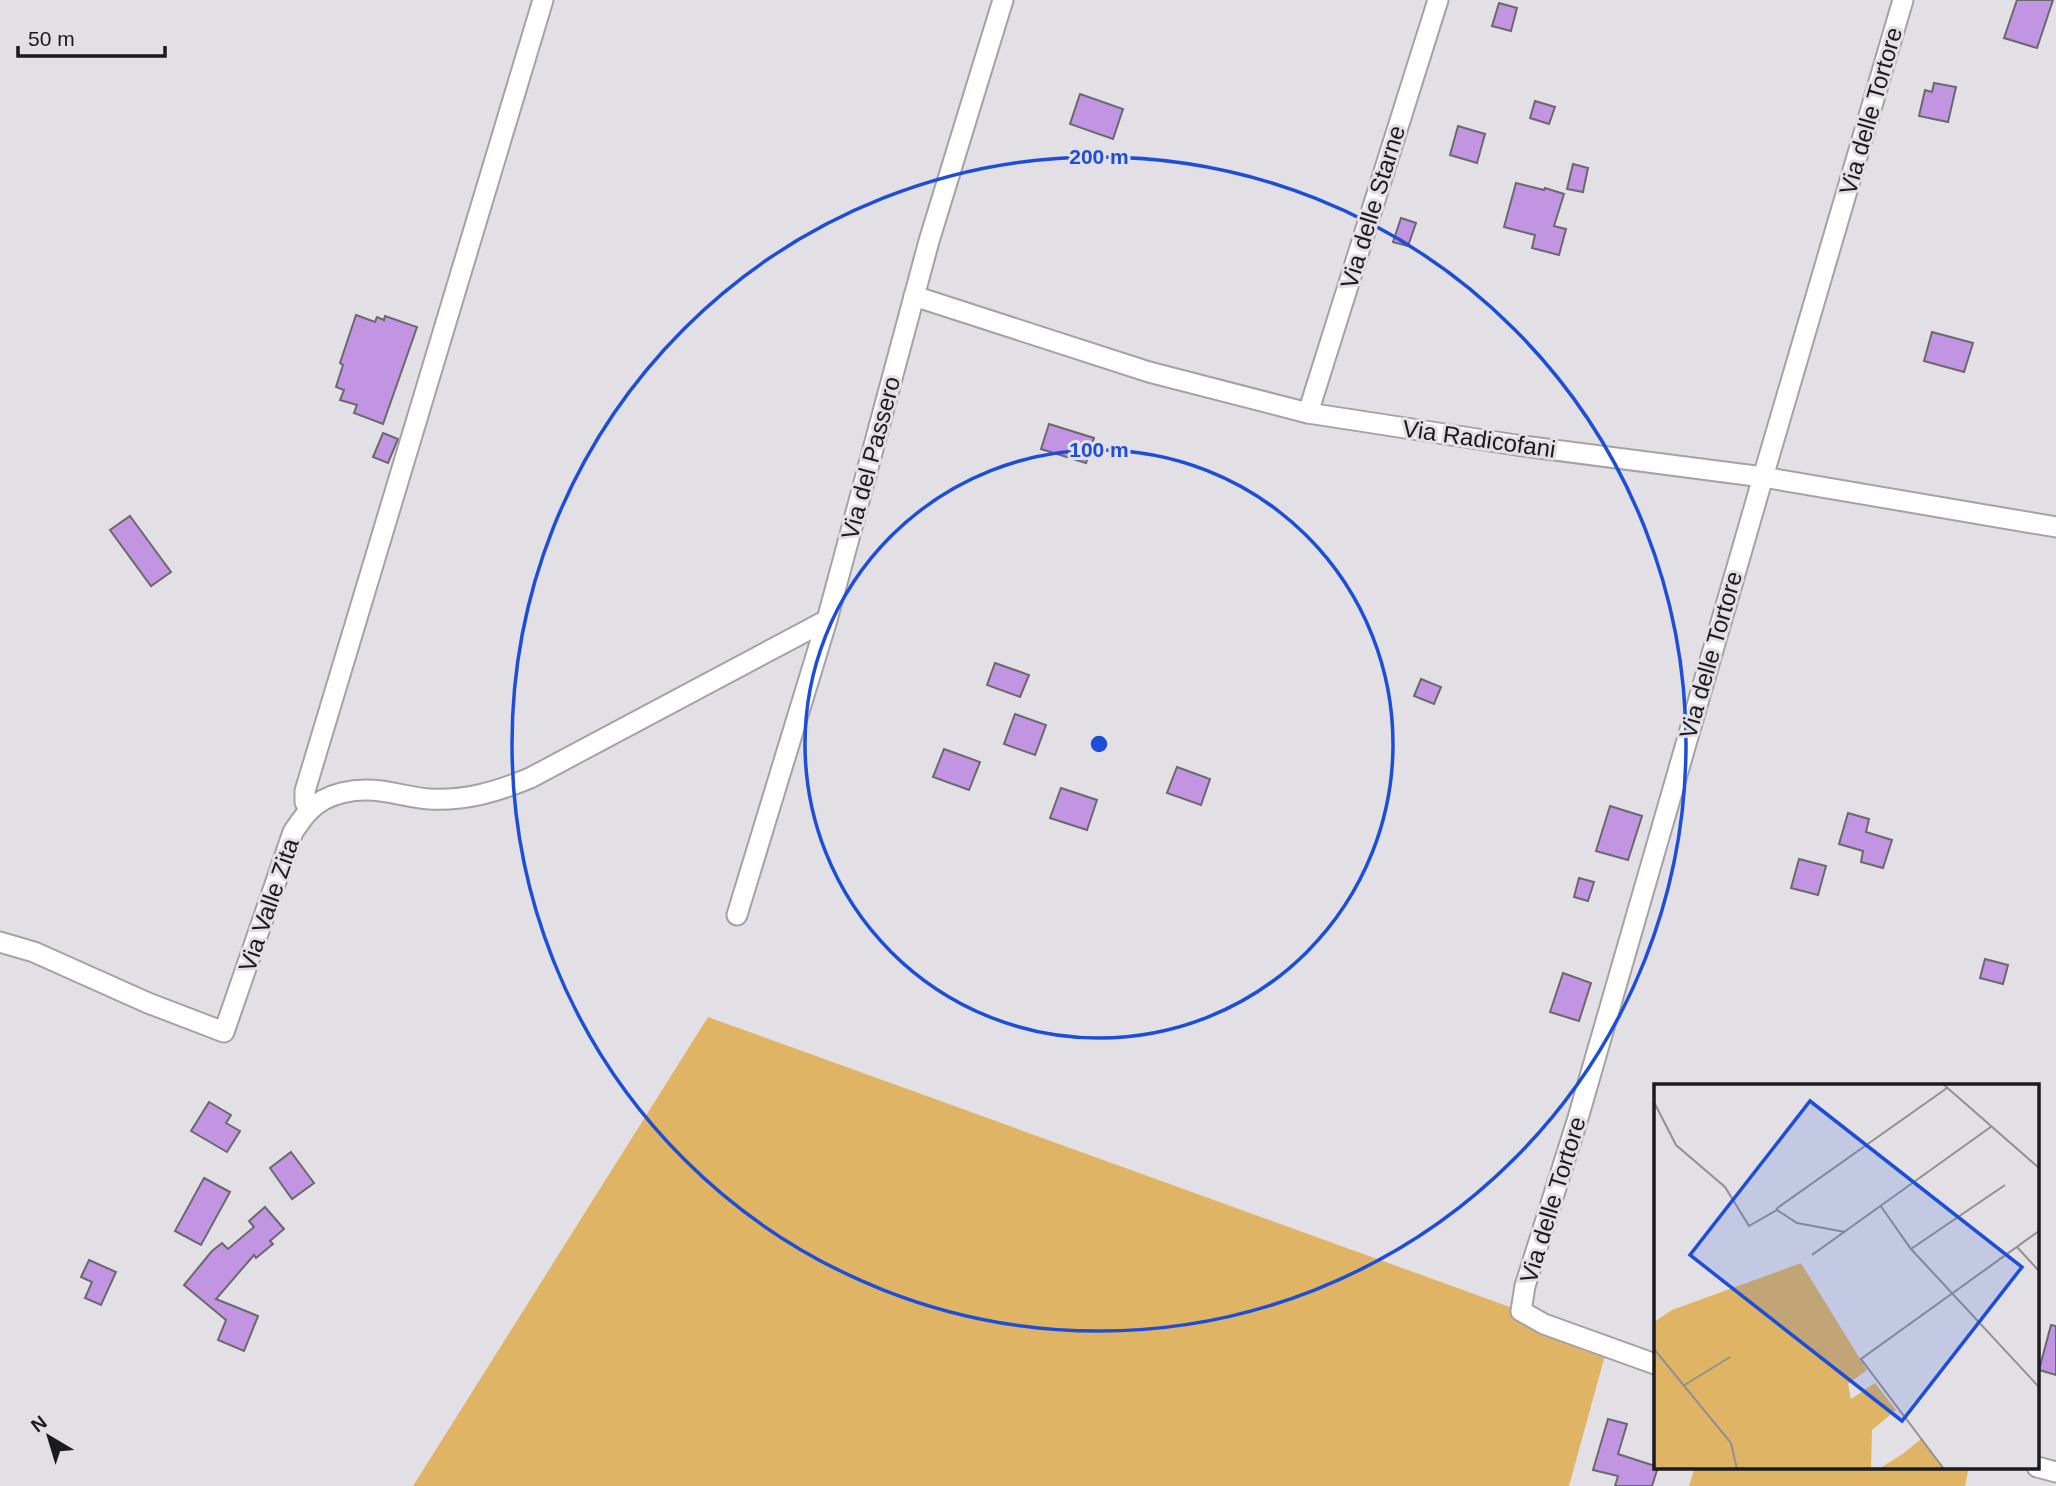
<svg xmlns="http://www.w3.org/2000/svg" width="2056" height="1486" viewBox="0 0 2056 1486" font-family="Arial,sans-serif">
<rect width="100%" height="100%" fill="#e2dfe5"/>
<g fill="#e0b465">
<polygon points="708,1017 1521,1311 1607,1348 1569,1486 413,1486"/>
<polygon points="1695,1467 1969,1467 1965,1486 1689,1486"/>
</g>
<g fill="#c195e1" stroke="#6b686e" stroke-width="2">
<polygon points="2017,0 2053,0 2037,48 2004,38"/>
<polygon points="1499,3 1517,8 1511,31 1492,26"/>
<polygon points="1934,83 1956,87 1948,122 1919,116 1925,90 1932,92"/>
<polygon points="1080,94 1123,109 1113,139 1070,124"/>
<polygon points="1535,101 1555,107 1549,124 1530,118"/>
<polygon points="1458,126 1485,134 1477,163 1450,155"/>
<polygon points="1573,164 1588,168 1583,192 1567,189"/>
<polygon points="1516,183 1544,190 1545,188 1564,194 1554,226 1566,229 1559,255 1532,248 1535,235 1504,227"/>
<polygon points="1401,218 1416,223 1408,246 1393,242"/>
<polygon points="356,315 375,322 377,317 384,320 385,316 417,327 383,424 354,413 357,405 340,400 344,390 336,387 343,365 340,363"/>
<polygon points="1932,332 1973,343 1964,372 1924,361"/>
<polygon points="1049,424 1094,438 1086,463 1041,449"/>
<polygon points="383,433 398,439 388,463 373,457"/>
<polygon points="130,516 171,572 151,586 110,530"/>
<polygon points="995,663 1029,675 1020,697 987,685"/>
<polygon points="1421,679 1441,687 1434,704 1414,696"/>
<polygon points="1015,714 1046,725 1035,755 1004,744"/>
<polygon points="944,749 980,762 969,790 933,777"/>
<polygon points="1177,767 1210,779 1201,805 1167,793"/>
<polygon points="1061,788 1097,800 1087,830 1050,818"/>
<polygon points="1610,806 1642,816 1628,860 1596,851"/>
<polygon points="1848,813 1869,819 1866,832 1892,840 1883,868 1861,862 1863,851 1839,844"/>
<polygon points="1799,859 1826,866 1818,895 1791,888"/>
<polygon points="1579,878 1594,882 1588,901 1574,897"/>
<polygon points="1985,959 2008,965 2003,984 1980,978"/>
<polygon points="1563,973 1591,983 1579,1021 1550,1012"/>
<polygon points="209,1102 231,1115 226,1123 240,1131 227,1152 191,1131"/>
<polygon points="291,1152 314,1183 292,1199 270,1168"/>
<polygon points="204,1178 230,1192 201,1245 175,1231"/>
<polygon points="265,1207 284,1229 270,1241 273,1244 256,1258 254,1255 216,1299 258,1316 244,1351 218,1340 226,1320 184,1285 212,1251 222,1243 228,1249 254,1227 249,1221"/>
<polygon points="89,1260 116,1272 101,1305 85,1298 92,1282 81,1277"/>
<polygon points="2051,1325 2056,1326 2056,1375 2039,1370"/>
<polygon points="1608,1419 1627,1424 1618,1454 1658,1467 1652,1486 1615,1486 1618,1476 1593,1470"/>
</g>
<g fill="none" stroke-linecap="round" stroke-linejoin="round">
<g stroke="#a4a1a7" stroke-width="23">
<g id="minor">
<polyline points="914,296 1149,372 1308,413 1516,445 1763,477 2056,527"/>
<polyline points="1308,413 1438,0"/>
<polyline points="309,811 305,802 305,791 543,0"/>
<polyline points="737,915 827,620 929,241 1003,0"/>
<path d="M0 942 34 952 148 1003 224 1032 293 832C298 825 303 817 309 811 327 792 356 788 381 791 397 793 413 798 429 799 466 801 496 792 530 778L827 620"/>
<polyline points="1655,1364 1544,1324 1521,1311 1525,1286 1578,1118 1763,477 1903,0"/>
<polyline points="2037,1467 2056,1472"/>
</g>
</g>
<use href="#minor" stroke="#fff" stroke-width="19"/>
</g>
<g fill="none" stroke="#1d4ed8" stroke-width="3.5">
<circle cx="1099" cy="744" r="294"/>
<circle cx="1099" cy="744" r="587"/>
</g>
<g text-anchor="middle" stroke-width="6" stroke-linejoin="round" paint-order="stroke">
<g font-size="24" fill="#1b1a1c" stroke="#e2dfe5">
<text transform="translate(1871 111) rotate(-74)" y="8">Via delle Tortore</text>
<text transform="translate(1373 207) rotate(-73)" y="8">Via delle Starne</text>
<text transform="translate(1479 439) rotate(8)" y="8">Via Radicofani</text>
<text transform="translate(871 458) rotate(-75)" y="8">Via del Passero</text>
<text transform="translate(1711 655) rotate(-74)" y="8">Via delle Tortore</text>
<text transform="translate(269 905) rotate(-71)" y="8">Via Valle Zita</text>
<text transform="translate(1553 1200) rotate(-73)" y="8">Via delle Tortore</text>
</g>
</g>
<g transform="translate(1654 1084)">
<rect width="385" height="385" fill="#e2dfe5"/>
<path d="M147 179 213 286 194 300 197 315 221 299 242 326 218 346 217 385H0V238L18 226ZM267 355 290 385H225L250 369Z" fill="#e0b465"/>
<path fill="none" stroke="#929095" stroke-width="2" d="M289 0 385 84M0 18 22 61 71 103 95 142 123 126 143 139 191 148M226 121 257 165 385 303M122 125 293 4M363 163 385 187M257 165 351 101M158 171 338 42M0 265 77 359 83 385M29 302 76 273M290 385 207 275 385 147"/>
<path fill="#1d4ed8" fill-opacity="0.15" stroke="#1d4ed8" stroke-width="3.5" d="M156 17 368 183 248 337 36 171Z"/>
<rect width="385" height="385" fill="none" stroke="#1b1a1c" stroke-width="3.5"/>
</g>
<circle cx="1099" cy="744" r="10" fill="#1d4ed8" stroke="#e2dfe5" stroke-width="3.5"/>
<g font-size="21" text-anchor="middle" font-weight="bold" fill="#1d4ed8" stroke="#e2dfe5" stroke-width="6" stroke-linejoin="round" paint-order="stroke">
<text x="1099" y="164">200 m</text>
<text x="1099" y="457">100 m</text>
</g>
<g transform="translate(49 1437) rotate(322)" stroke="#e2dfe5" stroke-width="5" paint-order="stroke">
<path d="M0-5L12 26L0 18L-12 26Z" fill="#1b1a1c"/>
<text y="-10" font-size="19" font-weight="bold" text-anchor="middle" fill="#1b1a1c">N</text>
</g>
<path d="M18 46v10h147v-10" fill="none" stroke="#1b1a1c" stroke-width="3.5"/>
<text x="28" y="46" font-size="21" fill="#1b1a1c" stroke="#e2dfe5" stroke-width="5" paint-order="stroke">50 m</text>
</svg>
